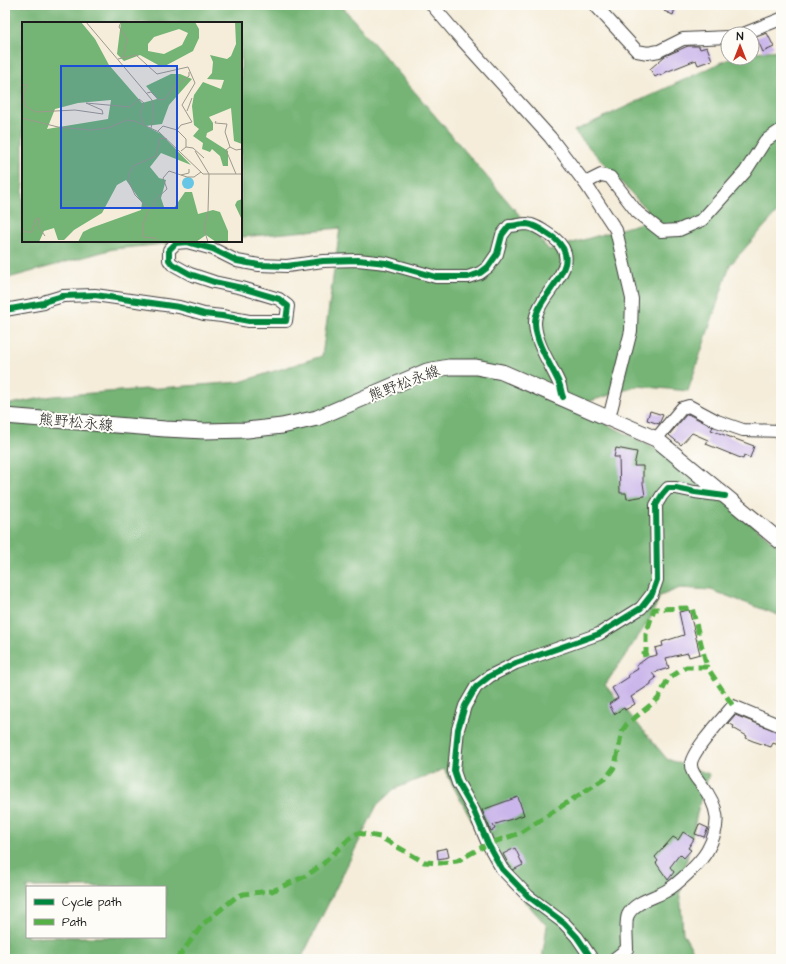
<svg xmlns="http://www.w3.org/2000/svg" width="786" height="964" viewBox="0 0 786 964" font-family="'Architects Daughter','Klee One',sans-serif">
<rect width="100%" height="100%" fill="#fdfcf7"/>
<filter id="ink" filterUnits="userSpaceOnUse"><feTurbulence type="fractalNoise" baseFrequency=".025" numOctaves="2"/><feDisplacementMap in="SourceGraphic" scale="8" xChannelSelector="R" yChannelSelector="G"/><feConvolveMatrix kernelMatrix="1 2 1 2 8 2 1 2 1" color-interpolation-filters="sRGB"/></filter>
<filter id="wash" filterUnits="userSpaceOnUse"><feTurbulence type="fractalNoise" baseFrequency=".012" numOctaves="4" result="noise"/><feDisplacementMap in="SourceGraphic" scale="16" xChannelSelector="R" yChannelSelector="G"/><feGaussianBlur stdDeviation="0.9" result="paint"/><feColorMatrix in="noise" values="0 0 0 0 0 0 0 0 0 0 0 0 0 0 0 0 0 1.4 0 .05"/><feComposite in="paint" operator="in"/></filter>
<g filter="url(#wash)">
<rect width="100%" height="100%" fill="#f5edda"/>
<path fill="#74b475" stroke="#486848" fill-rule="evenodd" d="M5 5H341L549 250 655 219 574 131 731 58H752V52L781 50V208L730 265 688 391 638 386 572 407 675 458 781 549V616L711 590 680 588 660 596 650 619 605 685 667 759 709 774 699 805 680 890 683 933 696 956 700 959H542L547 926 499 872 444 769 394 789 377 805 301 959H5V405L53 396 240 382 322 356 340 228 241 237V23H23V241H195L113 249 5 279ZM27 887H165V937H27Z"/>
<g id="blocks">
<g fill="#cab6ea">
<polygon points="666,5 676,5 673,15 664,11"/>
<polygon points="767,33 774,47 763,52 756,37"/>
<polygon points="688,46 699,46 700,49 707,47 712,60 698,65 696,60 666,72 660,76 660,74 655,77 650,69 665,56"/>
<polygon points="650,411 663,415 659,424 647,420"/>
<polygon points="688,414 713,427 711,430 754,446 750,458 744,455 743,459 706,444 708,440 692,433 681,445 669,435 686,415"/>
<polygon points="616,448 637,452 634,466 643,466 643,483 645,496 627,499 626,493 620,493 619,457 614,457"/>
<polygon points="689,610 700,654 689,657 688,653 666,658 669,668 652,673 656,678 651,682 651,684 631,697 635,704 625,710 624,708 614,714 609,704 618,698 612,688 629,677 628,675 638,669 636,666 648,657 657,655 655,648 663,646 662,642 684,635 679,612"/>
<polygon points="735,715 781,733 781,746 773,743 771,747 753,741 746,738 747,736 733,728 734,726 728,723"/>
<polygon points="518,797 524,815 493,825 495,829 491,831 482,810"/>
<polygon points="699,824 708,828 704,837 695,834"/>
<polygon points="683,832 694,839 688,848 691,850 684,858 680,854 670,867 674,872 668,880 656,863 658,861 655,857 673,837 678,840"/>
<polygon points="447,848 449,857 438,859 437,850"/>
<polygon points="515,848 523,865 513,870 509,865 503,854"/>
</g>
</g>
</g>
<g filter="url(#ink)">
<use href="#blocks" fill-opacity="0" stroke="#3d3b38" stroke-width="1"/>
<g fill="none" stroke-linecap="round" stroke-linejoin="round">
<g stroke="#3d3b38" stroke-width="14">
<g id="minor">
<polyline points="432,5 455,32 550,137 585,183 616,230 632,299 631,331 609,418"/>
<polyline points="595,5 637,51 648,53 659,51 683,39 728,37"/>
<polyline points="743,34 781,19"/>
<polyline points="585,183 601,175 610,177 637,212 661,231 679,230 702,220 745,172 765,141 781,130"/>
<path d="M5 310 44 303 46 301 63 296 95 295 179 307 204 314 222 316 249 321H286L288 306 279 299 242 288 214 282 190 274 172 264 169 260V250L176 243 187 242 213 249 237 261 259 265 287 266 323 261 358 260 386 263 436 277H468L480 273 488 267 497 254 502 235 509 226C514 226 521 224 527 224 537 225 546 233 554 238 589 266 534 294 535 324 536 344 551 365 559 383 561 387 561 393 563 397"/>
<polyline points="656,439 682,408 689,406 717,421 743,430 781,431"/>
<polyline points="592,959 577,937 564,923 528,896 502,869 488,844 474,811 458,783 454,771 458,729 465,706 476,687 490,676 516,663 599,634 641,608 652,594 657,580 656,505 662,495 668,488 676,488 695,492 725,496"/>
<path d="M614 959 627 949C627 941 625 921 628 915 634 902 654 898 666 891 678 884 700 863 707 851 722 824 719 807 701 784 697 779 691 772 691 765 690 753 724 717 733 706L781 726"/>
</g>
</g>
<g stroke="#3d3b38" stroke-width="17">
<polyline id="major" points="5,416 165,429 205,431 247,430 282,426 317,418 427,371 449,367 476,367 502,372 656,439 781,542"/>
</g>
<use href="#minor" stroke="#fff" stroke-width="12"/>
<use href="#major" stroke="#fff" stroke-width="15"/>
<g stroke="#55b145" stroke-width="5" stroke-dasharray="10 5" stroke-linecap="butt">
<polyline points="642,655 646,654 646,634 654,609 692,608 707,667"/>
<polyline points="177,959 203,924 236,897 243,894 272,891 306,876 323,864 350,838 358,833 380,837 424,862 440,863 457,861 488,844 520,833 607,777 615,766 622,731 627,724 658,699 668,679 686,667 707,667 733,706"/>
</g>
<g stroke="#fdfcf7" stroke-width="8">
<g id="cycleway">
<path d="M5 310 44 303 46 301 63 296 95 295 179 307 204 314 222 316 249 321H286L288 306 279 299 242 288 214 282 190 274 172 264 169 260V250L176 243 187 242 213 249 237 261 259 265 287 266 323 261 358 260 386 263 436 277H468L480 273 488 267 497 254 502 235 509 226C514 226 521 224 527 224 537 225 546 233 554 238 589 266 534 294 535 324 536 344 551 365 559 383 561 387 561 393 563 397"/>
<polyline points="592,959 577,937 564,923 528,896 502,869 488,844 474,811 458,783 454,771 458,729 465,706 476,687 490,676 516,663 599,634 641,608 652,594 657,580 656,505 662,495 668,488 676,488 695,492 725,496"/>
</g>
</g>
<use href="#cycleway" stroke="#00873e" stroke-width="6"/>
</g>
</g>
<g text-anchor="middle" stroke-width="4" stroke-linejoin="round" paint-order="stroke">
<g font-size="15" fill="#1c1c1c" stroke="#fdfcf7">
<text transform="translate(404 383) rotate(-21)" y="5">熊野松永線</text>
<text transform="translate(76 422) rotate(5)" y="5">熊野松永線</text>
</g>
</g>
<g transform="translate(22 22)">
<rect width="220" height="220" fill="#f5edda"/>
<path d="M0 0H59L73 17 87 43 120 81 135 77 124 64 149 52H158L170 57 147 83 140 102 124 104 139 112 169 143 139 131 128 145 137 156 144 158 139 176 142 185 152 186 163 170H170L176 192 191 188 198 190 206 209V220H194L184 213 174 220H56L61 210 69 206 119 188 120 181 104 158 95 163 80 191 52 208 42 218H36L32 206 22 209 17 220H0ZM89 78 86 97 25 107 33 87 56 81ZM99 0H173L177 7V16L171 29 143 44H138L118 33 102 39 95 32ZM157 7 166 11 160 23 142 32 126 29V22L132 15ZM213 0H220V122L212 119 209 86 187 95 191 101V108L185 111 184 115 206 129V144H201L198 134 190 127 188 130 180 127 181 121 171 114 177 107 172 103 170 84 172 73 181 60 199 67 202 58 185 57 190 51 191 40 188 33 205 37 209 34 214 22ZM220 177V198L213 183 215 179Z" fill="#74b475" fill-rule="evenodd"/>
<path d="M160 161a6 6 0 1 1 12 0a6 6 0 1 1-12 0Z" fill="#67c6e5"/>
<path fill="none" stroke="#9e998e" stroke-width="1" d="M64 0 130 78 132 93 129 106M99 0 97 5 105 17 101 35M96 37 114 33 135 52 166 45 173 61 160 83 170 100 159 103 155 108M0 64 4 62 5 64 1 73 3 84 14 90 53 88 81 92 80 88 64 81 108 85 117 77 122 81 118 92 122 102M125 71 129 70 137 78 143 77 152 65 167 54V50M165 89 170 76M0 96 36 105 69 108 86 106 105 98 113 99 137 110 181 152H220M194 99 193 101 205 102 203 110 208 125 214 128 220 127M136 109 141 104 155 108 164 117V125M208 125 204 128 214 152M159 129 164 125 171 126 182 136M173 129 187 152 186 190 182 207 186 220M159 153 167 151V147M127 187 113 173 106 158 107 152 111 144 134 134 138 116 145 117M0 205 3 210H10L13 198 17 196 16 204 23 214M137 220 133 216 121 215V202L126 189 132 184V179L145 167 141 156 147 149 165 155H172L179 150"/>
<path fill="#1d4ed8" fill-opacity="0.15" stroke="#1d4ed8" stroke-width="2" d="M39 44H155V186H39Z"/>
<rect width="220" height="220" fill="none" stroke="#1c1c1c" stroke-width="2"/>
</g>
<rect width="786" height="964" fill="none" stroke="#fdfcf7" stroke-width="20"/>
<rect x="26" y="886" width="140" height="52" fill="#fdfcf7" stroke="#a3a29f"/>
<rect x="34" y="899" width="20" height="6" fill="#00873e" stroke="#a3a29f"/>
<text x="62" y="906" font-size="12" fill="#1c1c1c">Cycle path</text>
<rect x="34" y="919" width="20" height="6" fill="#55b145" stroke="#a3a29f"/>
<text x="62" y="926" font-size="12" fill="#1c1c1c">Path</text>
<g transform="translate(740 46)"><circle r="19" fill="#fdfcf7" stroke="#a3a29f"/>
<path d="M0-3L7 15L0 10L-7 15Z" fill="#c8321e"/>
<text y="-6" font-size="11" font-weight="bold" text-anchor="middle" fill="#1c1c1c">N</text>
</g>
</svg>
